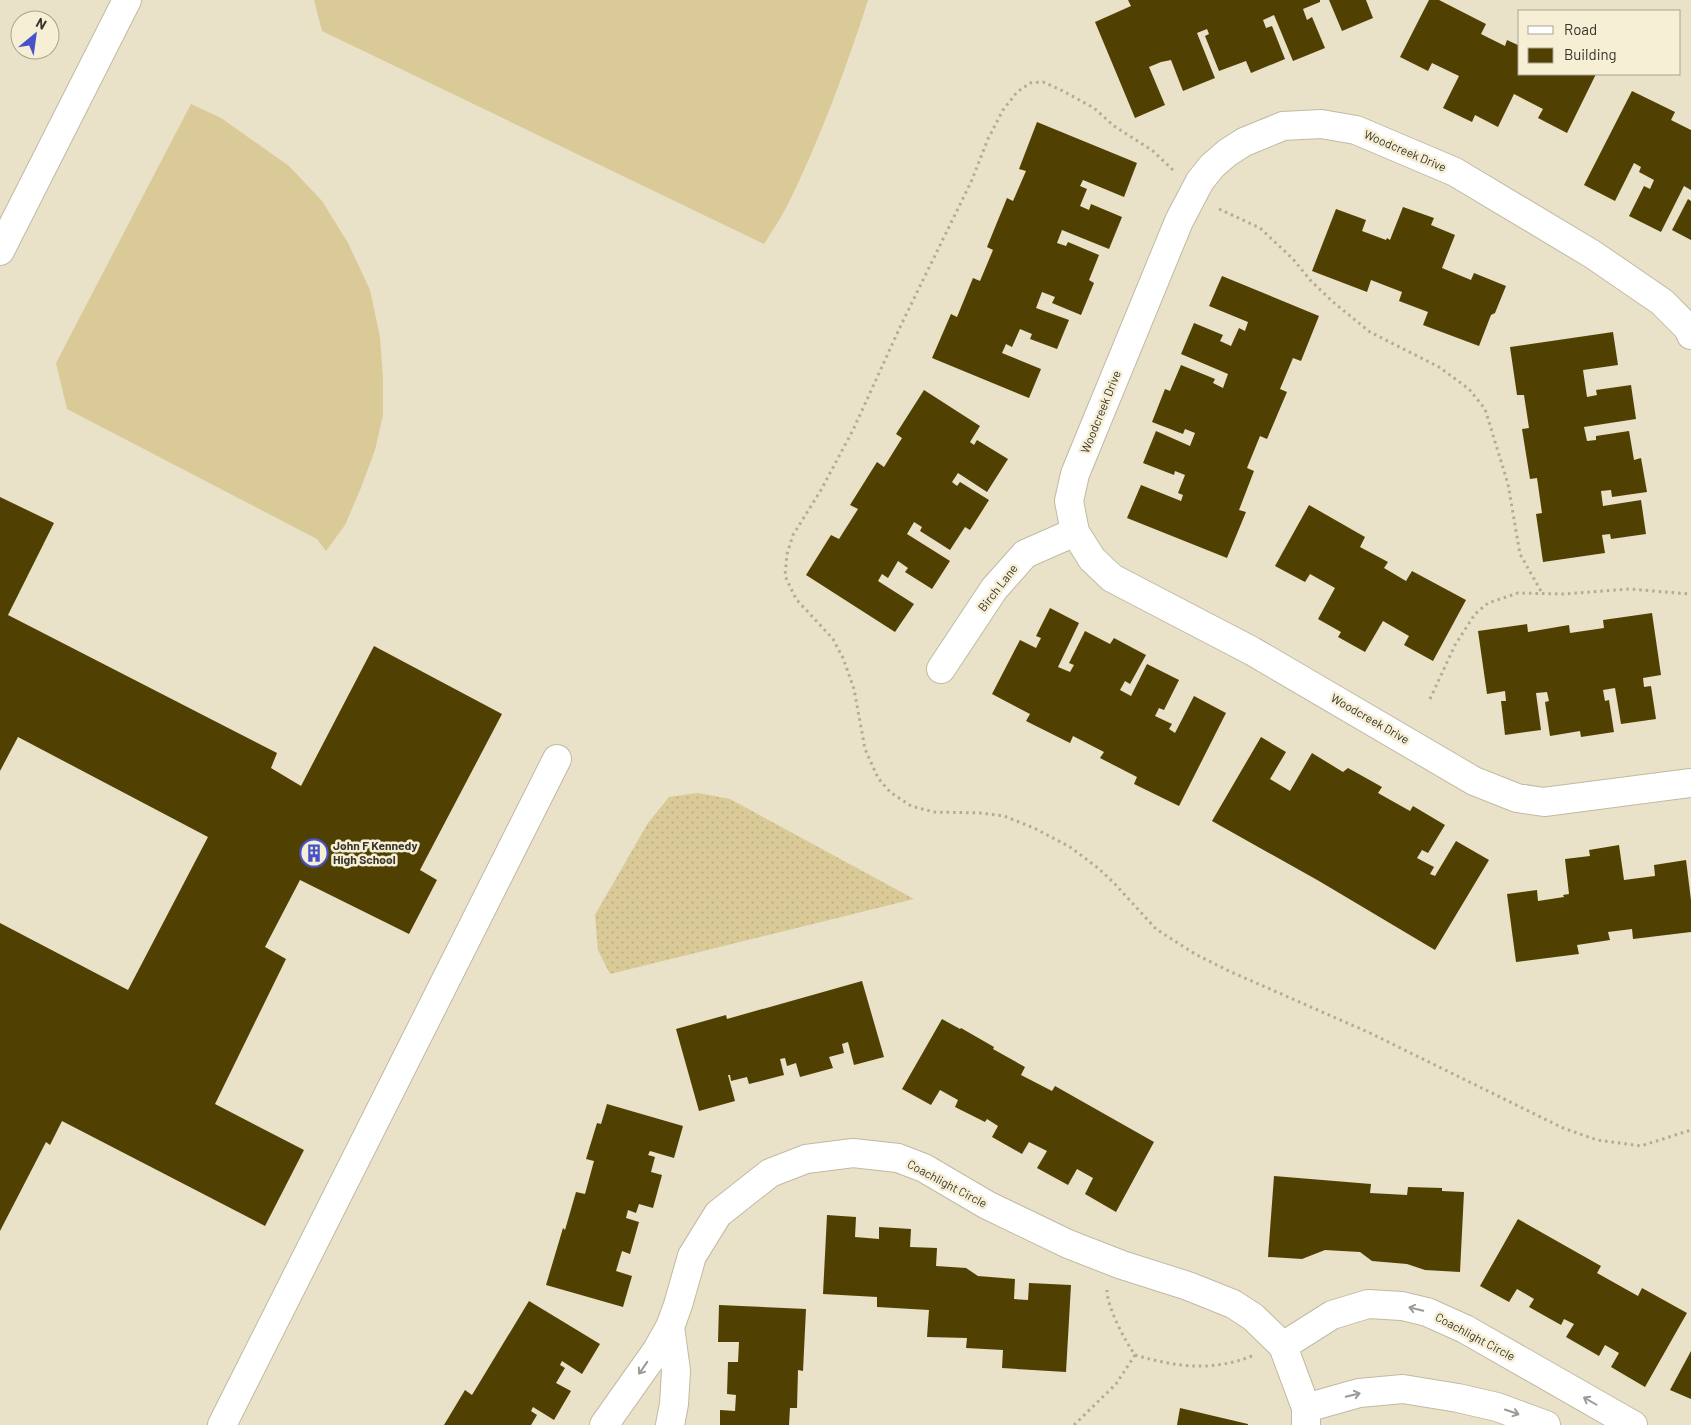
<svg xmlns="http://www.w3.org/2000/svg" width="1691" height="1425" viewBox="0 0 1691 1425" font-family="Barlow,sans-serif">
<defs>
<pattern id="grass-dots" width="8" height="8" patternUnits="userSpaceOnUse" patternTransform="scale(1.25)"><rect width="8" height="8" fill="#d9ca97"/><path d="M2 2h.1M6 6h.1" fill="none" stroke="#bbae82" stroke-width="1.8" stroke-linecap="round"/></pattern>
</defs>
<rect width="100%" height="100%" fill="#e9e1c8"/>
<polygon fill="url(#grass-dots)" points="698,793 730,799 914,899 610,974 598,950 595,915 648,823 669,797"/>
<g fill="#d9ca97">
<path d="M314 0H868C846 69 820 139 788 204 781 218 772 231 764 244L322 31Z"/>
<polygon points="191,104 221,118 289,166 322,201 348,243 370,290 380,337 383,379 383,415 375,450 360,490 345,525 326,551 317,539 67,409 56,363"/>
</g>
<g fill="#504103">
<polygon points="1128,0 1320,0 1320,2 1303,9 1307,20 1312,17 1325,48 1293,61 1274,15 1263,20 1266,28 1272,26 1285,59 1251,73 1246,61 1219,71 1205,36 1209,34 1207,29 1197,33 1215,78 1183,91 1171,60 1161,62 1149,67 1165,105 1135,118 1095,22 1131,6"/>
<polygon points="1329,0 1366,0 1373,18 1342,31"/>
<polygon points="1429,0 1439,0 1486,24 1481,34 1505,46 1507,40 1520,46 1520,74 1596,74 1567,133 1538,118 1543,109 1514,94 1498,127 1475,115 1472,122 1443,108 1459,76 1432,63 1428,71 1400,57"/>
<polygon points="1632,91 1675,112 1671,120 1691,130 1691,190 1684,186 1661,232 1629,216 1644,186 1650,189 1654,180 1639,172 1641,167 1634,163 1615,201 1584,185"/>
<polygon points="1037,122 1137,163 1124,197 1083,180 1080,186 1087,189 1080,206 1089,210 1091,204 1122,217 1109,249 1062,230 1057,243 1066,246 1068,242 1099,255 1089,280 1094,283 1081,315 1052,303 1055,297 1042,292 1036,308 1069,320 1057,349 1030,339 1032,334 1020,329 1012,347 1006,344 1002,353 1041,369 1029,398 932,358 951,314 957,317 973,278 980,281 993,250 987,247 1007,198 1013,201 1026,171 1019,169"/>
<polygon points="1688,199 1691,201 1691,240 1672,230"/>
<polygon points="1403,207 1434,218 1431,225 1455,235 1442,268 1471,280 1474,273 1506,286 1495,313 1491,315 1479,346 1423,325 1428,312 1399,301 1402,292 1371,280 1367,292 1312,271 1336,209 1366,220 1362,231 1386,240 1387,238 1390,240"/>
<polygon points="1222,276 1319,316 1301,361 1293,358 1280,389 1287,392 1267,439 1260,436 1247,468 1254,471 1239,510 1246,512 1227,558 1127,518 1141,485 1181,501 1183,495 1178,493 1185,475 1175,471 1174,475 1143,463 1156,431 1190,446 1195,433 1185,429 1183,434 1152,422 1165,389 1170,391 1181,365 1215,379 1213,383 1223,388 1228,374 1181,354 1194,323 1223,335 1220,341 1231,346 1239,328 1245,331 1248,322 1209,306"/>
<polygon points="1613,332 1618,365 1583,370 1587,397 1597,395 1596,390 1631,385 1636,419 1584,427 1587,441 1596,440 1596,436 1629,431 1634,460 1641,458 1647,492 1612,497 1611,490 1601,491 1603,506 1641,500 1646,534 1611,539 1610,534 1602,535 1605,553 1543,562 1536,514 1542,513 1537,478 1530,479 1522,429 1529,428 1524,395 1517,395 1510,347"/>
<polygon points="924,390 980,426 970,442 974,445 977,440 1008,459 987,492 958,473 952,482 957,486 960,482 989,500 970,530 965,527 950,550 920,531 922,527 914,522 907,534 950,561 932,589 905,572 908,568 898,561 888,578 882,574 878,581 914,604 895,632 806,575 831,535 839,539 858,509 850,505 877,462 884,467 902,438 896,434"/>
<polygon points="0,497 54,523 8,615 277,753 271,768 301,786 374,646 502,714 420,870 437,880 409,934 300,880 265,947 286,959 215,1104 304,1150 265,1226 62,1121 50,1145 46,1142 0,1231 0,923 128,990 208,837 18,737 0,771"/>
<polygon points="1309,505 1365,537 1360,547 1388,562 1384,568 1406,581 1412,571 1466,600 1433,661 1404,645 1409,636 1383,621 1365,652 1338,637 1341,632 1318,619 1335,588 1310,574 1305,582 1275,566"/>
<polygon points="1050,608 1079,623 1058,667 1070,672 1074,665 1069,663 1085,631 1110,644 1114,638 1146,655 1130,684 1125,681 1120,690 1131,696 1147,664 1179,680 1164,710 1159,708 1155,716 1172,724 1169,729 1175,733 1194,696 1226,713 1179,806 1134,784 1137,777 1100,758 1104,752 1073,736 1070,743 1026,721 1030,714 992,694 1020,640 1036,648 1041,638 1036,636"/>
<polygon points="1652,613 1661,675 1643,678 1644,687 1651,686 1656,719 1621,724 1615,688 1603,690 1605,701 1609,700 1614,732 1581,737 1580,731 1550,736 1545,702 1549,701 1547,692 1536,693 1541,730 1505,735 1501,701 1506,701 1505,691 1487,694 1478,631 1527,624 1528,632 1569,625 1570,633 1604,628 1603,620"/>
<polygon points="1261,737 1286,752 1270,779 1290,791 1312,753 1343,772 1348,768 1382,787 1378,793 1410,811 1413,806 1445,825 1428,853 1422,850 1417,858 1434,867 1430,874 1435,876 1456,841 1489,860 1435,950 1319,881 1212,821"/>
<polygon points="1619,845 1624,880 1655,876 1654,865 1686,860 1691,900 1691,932 1633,939 1632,929 1608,932 1610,940 1577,945 1579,954 1516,962 1507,894 1537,890 1538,901 1564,897 1563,895 1569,894 1565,859 1590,856 1589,850"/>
<polygon points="862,981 884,1057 854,1065 848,1042 842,1044 844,1053 829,1057 833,1068 800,1077 796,1063 787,1066 785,1058 780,1059 784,1075 749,1084 747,1077 731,1081 730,1075 728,1075 735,1101 699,1111 676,1029 726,1015 727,1019"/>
<polygon points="942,1019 960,1029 961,1028 994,1047 993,1049 1025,1067 1021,1075 1052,1091 1055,1086 1154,1142 1116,1212 1085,1194 1093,1178 1077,1169 1068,1185 1037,1168 1047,1151 1029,1142 1022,1154 992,1137 998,1126 987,1119 985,1122 955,1107 958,1100 940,1090 931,1105 902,1089"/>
<polygon points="607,1104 683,1126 674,1158 650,1151 648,1155 655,1157 651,1172 662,1175 653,1208 639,1204 636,1213 628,1210 626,1218 639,1222 630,1254 622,1251 616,1271 632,1276 623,1307 546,1285 563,1228 565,1230 576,1192 585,1194 594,1161 586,1159 597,1123 601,1124"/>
<polygon points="1274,1176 1371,1184 1370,1193 1407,1195 1408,1187 1442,1188 1442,1191 1464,1192 1460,1272 1425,1270 1407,1264 1372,1261 1360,1252 1325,1250 1302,1259 1268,1257"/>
<polygon points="827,1215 856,1217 855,1237 879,1239 879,1227 911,1229 910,1247 937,1248 936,1266 966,1268 978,1276 1015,1279 1014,1299 1028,1300 1029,1283 1071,1285 1066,1372 1002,1368 1003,1350 966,1348 967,1338 927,1337 929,1310 877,1307 877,1297 823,1294"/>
<polygon points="1518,1219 1601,1266 1597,1273 1638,1296 1642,1288 1687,1313 1645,1387 1611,1367 1619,1353 1605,1345 1599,1356 1566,1337 1574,1324 1564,1319 1561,1325 1529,1307 1534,1299 1517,1289 1509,1302 1480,1286"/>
<polygon points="529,1301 600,1344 582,1374 562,1361 560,1365 565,1368 556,1383 571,1391 554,1420 533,1407 531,1411 537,1415 531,1425 444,1425 465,1390 472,1395"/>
<polygon points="719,1305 806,1309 803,1371 798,1370 797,1408 790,1408 789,1425 720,1425 720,1410 735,1411 736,1395 727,1394 728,1362 738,1362 739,1342 718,1342"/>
<polygon points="1691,1351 1691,1399 1670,1390"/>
<polygon points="1180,1408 1248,1424 1248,1425 1177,1425"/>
</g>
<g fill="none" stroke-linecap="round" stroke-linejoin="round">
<g stroke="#c1baa2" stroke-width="30">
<g id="minor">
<polyline points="0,251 127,0"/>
<polyline points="1691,335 1688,328 1662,302 1592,254 1455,172 1356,130 1321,124 1283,126 1244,142 1227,153 1212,166 1200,181 1179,221 1075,474 1069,501 1075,532 1092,559 1112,578 1252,651 1474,781 1517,798 1544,802 1691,783"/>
<polyline points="941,669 994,589 1025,554 1075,532"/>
<polyline points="670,1327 676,1371 674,1404 670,1425"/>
<polyline points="1283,1346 1332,1315 1368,1304 1402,1306 1427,1312 1465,1329 1633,1425"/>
<polyline points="1306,1408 1359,1393 1403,1389 1458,1398 1497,1407 1546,1425"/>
<polyline points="222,1425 557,759"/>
<polyline points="604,1425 657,1350 670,1327 678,1305 692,1256 718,1214 770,1173 806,1159 853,1153 898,1158 924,1168 987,1205 1068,1244 1122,1265 1188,1286 1233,1304 1253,1317 1283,1346 1306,1408 1306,1425"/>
</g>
</g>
<g stroke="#b2ac97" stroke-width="3" stroke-dasharray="2.5 4" stroke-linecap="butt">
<polyline points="1173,170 1153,151 1114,126 1094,108 1061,90 1043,82 1030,83 1017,92 1003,110 988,139 971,182 901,325 853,430 821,490 793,535 787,554 785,576 796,599 833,639 843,658 854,689 865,749 878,778 890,792 911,806 934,812 981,813 1004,816 1034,828 1070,847 1098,868 1114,883 1156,929 1195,954 1229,971 1370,1033 1563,1128 1597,1140 1641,1146 1691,1130"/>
<polyline points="1219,209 1260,228 1293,259 1311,281 1333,302 1370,332 1439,367 1469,389 1485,409 1508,484 1520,554 1542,593"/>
<polyline points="1430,699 1455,645 1475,614 1488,603 1518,593 1564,594 1629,589 1690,594"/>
<path d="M1135 1355C1176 1367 1211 1372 1252 1356"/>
<path d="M1074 1425 1116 1384 1135 1355C1125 1341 1107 1307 1107 1290"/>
</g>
<use href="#minor" stroke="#fff" stroke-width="28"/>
</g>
<defs><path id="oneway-shaft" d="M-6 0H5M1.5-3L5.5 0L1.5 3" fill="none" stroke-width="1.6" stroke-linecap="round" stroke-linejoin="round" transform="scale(1.25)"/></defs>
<g stroke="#9b9a94">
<use href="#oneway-shaft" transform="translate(1416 1309) rotate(-166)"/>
<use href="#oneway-shaft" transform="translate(643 1368) rotate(125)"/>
<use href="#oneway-shaft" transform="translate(1353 1395) rotate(-14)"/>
<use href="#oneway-shaft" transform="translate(1590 1401) rotate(-150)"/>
<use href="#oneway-shaft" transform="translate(1512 1412) rotate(19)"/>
</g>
<defs>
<g id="building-ring" transform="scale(1.4375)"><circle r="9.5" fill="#f6efd5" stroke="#4652c7" stroke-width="1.5"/><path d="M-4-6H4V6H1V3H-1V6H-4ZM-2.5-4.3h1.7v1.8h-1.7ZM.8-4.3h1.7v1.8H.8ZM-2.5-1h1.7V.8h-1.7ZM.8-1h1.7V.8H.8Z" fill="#4652c7"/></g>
</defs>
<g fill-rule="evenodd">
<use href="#building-ring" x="314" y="853"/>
</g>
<g text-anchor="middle" stroke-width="5" stroke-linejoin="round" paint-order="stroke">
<g font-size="12" fill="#37342a" stroke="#f6efd5">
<text transform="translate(1405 151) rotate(23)" y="4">Woodcreek Drive</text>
<text transform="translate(1101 412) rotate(-68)" y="4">Woodcreek Drive</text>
<text transform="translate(998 588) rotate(-52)" y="4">Birch Lane</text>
<text transform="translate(1370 719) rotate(30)" y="4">Woodcreek Drive</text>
<text transform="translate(947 1184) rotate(28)" y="4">Coachlight Circle</text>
<text transform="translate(1475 1337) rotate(28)" y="4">Coachlight Circle</text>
</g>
<g font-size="12" font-weight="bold" fill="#37342a" stroke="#f6efd5" text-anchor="start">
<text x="333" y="850">John F Kennedy<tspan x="333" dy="14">High School</tspan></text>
</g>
</g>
<rect x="1518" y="10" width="162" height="65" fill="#f6efd5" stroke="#aaa491"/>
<rect x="1528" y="26" width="25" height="8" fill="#ffffff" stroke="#aaa491"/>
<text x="1564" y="35" font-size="15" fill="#37342a">Road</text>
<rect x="1528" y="48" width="25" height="15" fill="#504103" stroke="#aaa491"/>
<text x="1564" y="60" font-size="15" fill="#37342a">Building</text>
<g transform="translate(35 35) rotate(29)"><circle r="24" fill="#f6efd5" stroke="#aaa491"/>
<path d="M0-4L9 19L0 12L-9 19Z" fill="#4652c7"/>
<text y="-8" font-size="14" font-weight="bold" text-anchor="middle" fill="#37342a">N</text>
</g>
</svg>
